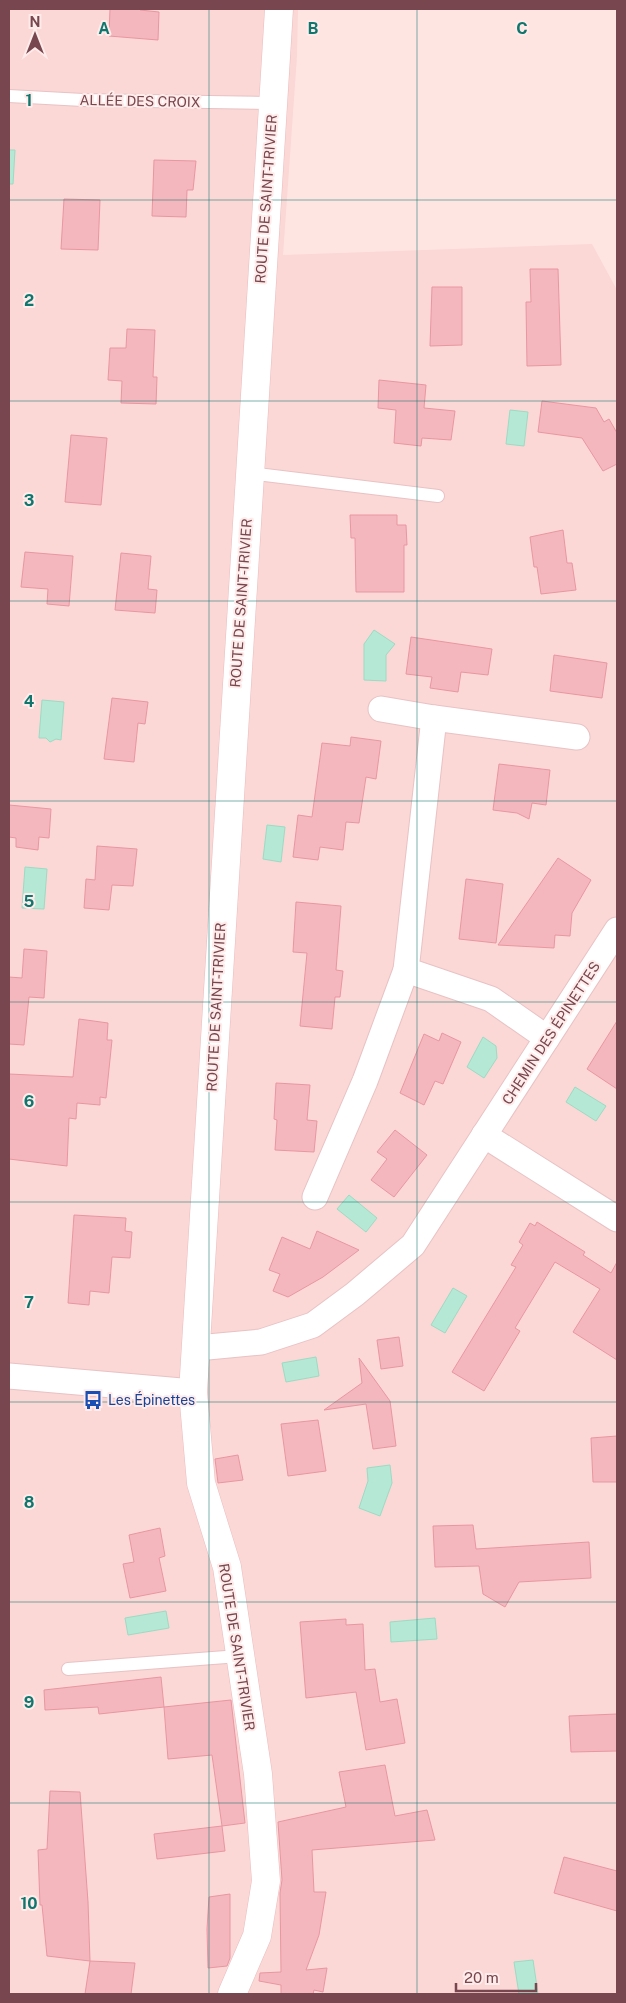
<svg xmlns="http://www.w3.org/2000/svg" width="626" height="2003" viewBox="0 0 626 2003" font-family="'Public Sans',sans-serif">
<rect width="100%" height="100%" fill="#fee5e2"/>
<polygon fill="#fbd7d6" points="9,9 298,9 297,56 283,255 592,244 617,290 617,1994 9,1994"/>
<g fill="#b5e9d6" stroke="#9adbc4">
<polygon points="9,150 15,150 13,184 9,184"/>
<polygon points="510,410 528,412 524,446 506,444"/>
<polygon points="374,630 395,644 386,655 386,681 364,680 364,644"/>
<polygon points="42,700 64,702 61,740 56,739 50,742 46,738 39,738"/>
<polygon points="267,825 285,827 281,862 263,859"/>
<polygon points="25,867 47,869 44,909 22,908"/>
<polygon points="483,1037 496,1046 497,1058 484,1078 467,1067"/>
<polygon points="575,1087 606,1106 596,1121 566,1102"/>
<polygon points="349,1195 377,1218 366,1232 337,1209"/>
<polygon points="453,1288 467,1296 445,1333 431,1325"/>
<polygon points="316,1357 319,1376 286,1382 282,1363"/>
<polygon points="390,1465 392,1483 380,1516 359,1508 368,1481 367,1468"/>
<polygon points="166,1611 169,1628 128,1635 125,1618"/>
<polygon points="435,1618 437,1639 391,1642 390,1622"/>
<polygon points="533,1960 538,1994 519,1994 514,1962"/>
</g>
<g fill="#f5b7be" stroke="#e996a1">
<polygon points="110,9 140,9 140,10 159,12 158,40 109,36"/>
<polygon points="154,160 196,161 193,190 187,190 186,217 152,216"/>
<polygon points="64,199 100,200 98,250 61,249"/>
<polygon points="530,269 558,269 561,365 527,366 526,302 531,302"/>
<polygon points="432,287 462,287 462,345 430,346"/>
<polygon points="127,329 155,330 153,377 157,377 156,404 121,403 122,381 108,380 110,348 126,348"/>
<polygon points="379,380 426,385 424,408 455,411 451,440 422,438 421,446 394,443 396,410 378,408"/>
<polygon points="542,401 596,408 604,422 609,419 617,433 617,464 603,471 582,438 538,432"/>
<polygon points="71,435 107,438 101,505 65,502"/>
<polygon points="350,515 397,515 397,525 406,525 407,545 404,545 404,592 356,592 355,538 351,538"/>
<polygon points="563,530 567,563 572,563 576,590 541,594 537,567 534,567 530,537"/>
<polygon points="25,552 73,556 69,606 47,604 48,589 21,587"/>
<polygon points="121,553 151,556 148,589 157,590 155,613 115,610"/>
<polygon points="411,637 492,649 488,675 461,672 458,692 430,688 432,677 406,674"/>
<polygon points="554,655 607,663 602,698 550,691"/>
<polygon points="112,698 148,702 145,724 138,723 134,762 104,759"/>
<polygon points="351,737 381,741 376,779 366,777 359,823 346,822 343,850 320,847 318,860 293,857 298,815 312,817 322,743 350,746"/>
<polygon points="499,764 550,770 546,805 532,803 529,819 517,813 493,810"/>
<polygon points="9,805 51,809 49,838 39,837 38,850 16,847 16,838 9,837"/>
<polygon points="97,846 137,849 133,886 112,885 109,910 84,908 86,879 95,880"/>
<polygon points="558,858 591,880 572,913 570,936 555,935 554,948 498,945"/>
<polygon points="466,879 503,884 496,943 459,939"/>
<polygon points="296,902 341,906 336,970 343,971 340,997 335,997 332,1029 300,1026 307,953 293,952"/>
<polygon points="24,949 47,951 44,998 29,997 24,1045 9,1044 9,977 22,978"/>
<polygon points="79,1019 108,1023 107,1040 112,1040 106,1098 100,1097 100,1105 77,1103 76,1119 69,1118 67,1166 9,1159 9,1074 73,1077"/>
<polygon points="617,1021 617,1089 587,1069"/>
<polygon points="442,1033 461,1042 443,1084 435,1081 424,1105 400,1093 424,1034 439,1041"/>
<polygon points="276,1083 310,1085 307,1120 317,1121 314,1152 275,1150 277,1120 274,1119"/>
<polygon points="395,1130 427,1155 394,1197 371,1180 387,1159 377,1152"/>
<polygon points="74,1215 126,1218 125,1231 132,1232 130,1258 112,1257 109,1293 90,1291 89,1305 68,1303"/>
<polygon points="537,1222 585,1252 583,1255 611,1273 617,1262 617,1360 573,1332 600,1289 555,1262 515,1328 520,1331 484,1391 452,1372 516,1267 511,1265 523,1245 519,1242 530,1223 535,1226"/>
<polygon points="317,1231 359,1250 323,1277 288,1297 273,1291 280,1274 269,1270 282,1237 310,1249"/>
<polygon points="399,1337 403,1366 381,1369 377,1340"/>
<polygon points="359,1358 390,1401 396,1446 373,1449 366,1404 324,1410 362,1383"/>
<polygon points="318,1420 326,1471 288,1476 281,1424"/>
<polygon points="617,1436 617,1482 593,1482 591,1438"/>
<polygon points="238,1455 243,1480 218,1483 215,1459"/>
<polygon points="473,1525 476,1549 589,1542 591,1578 519,1582 505,1607 483,1594 479,1566 435,1567 433,1526"/>
<polygon points="160,1528 165,1556 159,1558 166,1591 130,1598 123,1564 134,1562 129,1535"/>
<polygon points="346,1619 346,1625 363,1624 365,1670 375,1669 380,1702 397,1699 405,1743 366,1750 356,1692 306,1698 300,1622"/>
<polygon points="161,1677 164,1707 99,1714 98,1707 45,1710 44,1690"/>
<polygon points="231,1700 245,1823 222,1826 212,1755 168,1759 164,1707"/>
<polygon points="617,1714 617,1751 571,1752 569,1716"/>
<polygon points="385,1765 395,1816 427,1810 435,1840 312,1850 314,1892 326,1892 319,1935 306,1970 327,1968 323,1992 314,1990 313,1994 281,1994 281,1985 259,1981 260,1973 281,1972 280,1893 282,1880 278,1822 346,1807 339,1772"/>
<polygon points="50,1791 80,1792 88,1902 90,1961 135,1963 131,1994 85,1994 90,1961 47,1956 42,1905 40,1905 38,1850 47,1849"/>
<polygon points="222,1826 225,1851 157,1859 154,1834"/>
<polygon points="564,1857 617,1871 617,1911 554,1893"/>
<polygon points="230,1894 230,1958 227,1966 208,1968 207,1929 209,1897"/>
</g>
<g fill="none" stroke-linecap="round" stroke-linejoin="round">
<g stroke="#e8c2c4" stroke-width="14">
<g id="service">
<polyline points="9,96 83,100 272,103"/>
<polyline points="249,473 438,496"/>
<polyline points="68,1669 239,1656"/>
</g>
</g>
<g stroke="#e8c2c4" stroke-width="27">
<g id="minor">
<polyline points="381,709 434,718"/>
<polyline points="547,1038 491,999 406,970 434,718 577,737"/>
<polyline points="484,1135 617,1219"/>
<polyline points="315,1197 365,1081 406,970"/>
<polyline points="197,1348 261,1342 313,1325 355,1294 413,1245 617,930"/>
<polyline points="9,1376 193,1392"/>
</g>
</g>
<g stroke="#eabcbe" stroke-width="29">
<polyline id="secondary" points="232,1994 257,1936 266,1881 258,1774 227,1567 201,1483 193,1392 279,9"/>
</g>
<use href="#service" stroke="#fff" stroke-width="12"/>
<use href="#minor" stroke="#fff" stroke-width="25"/>
<use href="#secondary" stroke="#fff" stroke-width="28"/>
</g>
<path fill="none" stroke="#0f766e" stroke-width="1" stroke-opacity="0.55" d="M209 9V1994M417 9V1994M9 200H617M9 401H617M9 601H617M9 801H617M9 1002H617M9 1202H617M9 1402H617M9 1602H617M9 1803H617"/>
<defs>
<g id="bus-bare" transform="scale(1.5)"><path d="M-5-6H5V4H4V6H2V4H-2V6H-4V4H-5ZM-3.5-4V0h7V-4ZM-3.5 1.2v1.5H-2V1.2ZM2 1.2v1.5H3.5V1.2Z" fill="#1a4fb4" stroke="#ffecea" stroke-width="2.5" paint-order="stroke"/></g>
</defs>
<g fill-rule="evenodd">
<use href="#bus-bare" x="93" y="1400"/>
</g>
<g text-anchor="middle" stroke-width="4" stroke-linejoin="round" paint-order="stroke">
<g font-size="14" fill="#77464e" stroke="#ffecea">
<text transform="translate(140 101) rotate(1)" y="5">ALLÉE DES CROIX</text>
<text transform="translate(266 199) rotate(-86)" y="5">ROUTE DE SAINT-TRIVIER</text>
<text transform="translate(241 603) rotate(-86)" y="5">ROUTE DE SAINT-TRIVIER</text>
<text transform="translate(216 1007) rotate(-87)" y="5">ROUTE DE SAINT-TRIVIER</text>
<text transform="translate(551 1033) rotate(-57)" y="5">CHEMIN DES ÉPINETTES</text>
<text transform="translate(237 1647) rotate(81)" y="5">ROUTE DE SAINT-TRIVIER</text>
</g>
<g font-size="14" fill="#164399" stroke="#ffecea" text-anchor="start">
<text x="108" y="1405">Les Épinettes</text>
</g>
</g>
<g font-size="16" text-anchor="middle" font-weight="bold" fill="#0f766e" stroke="#ffecea" stroke-width="4" stroke-linejoin="round" paint-order="stroke">
<text x="104" y="34">A</text>
<text x="313" y="34">B</text>
<text x="522" y="34">C</text>
<text x="29" y="106">1</text>
<text x="29" y="306">2</text>
<text x="29" y="506">3</text>
<text x="29" y="707">4</text>
<text x="29" y="907">5</text>
<text x="29" y="1107">6</text>
<text x="29" y="1308">7</text>
<text x="29" y="1508">8</text>
<text x="29" y="1708">9</text>
<text x="29" y="1909">10</text>
</g>
<rect width="626" height="2003" fill="none" stroke="#77464e" stroke-width="20"/>
<g transform="translate(35 35)" stroke="#ffecea" stroke-width="4" paint-order="stroke">
<path d="M0-4L9 19L0 12L-9 19Z" fill="#77464e"/>
<text y="-8" font-size="14" font-weight="bold" text-anchor="middle" fill="#77464e">N</text>
</g>
<path d="M456 1983v8h80v-8" fill="none" stroke="#77464e" stroke-width="2.5"/>
<text x="464" y="1983" font-size="15" fill="#77464e" stroke="#ffecea" stroke-width="4" paint-order="stroke">20 m</text>
</svg>
